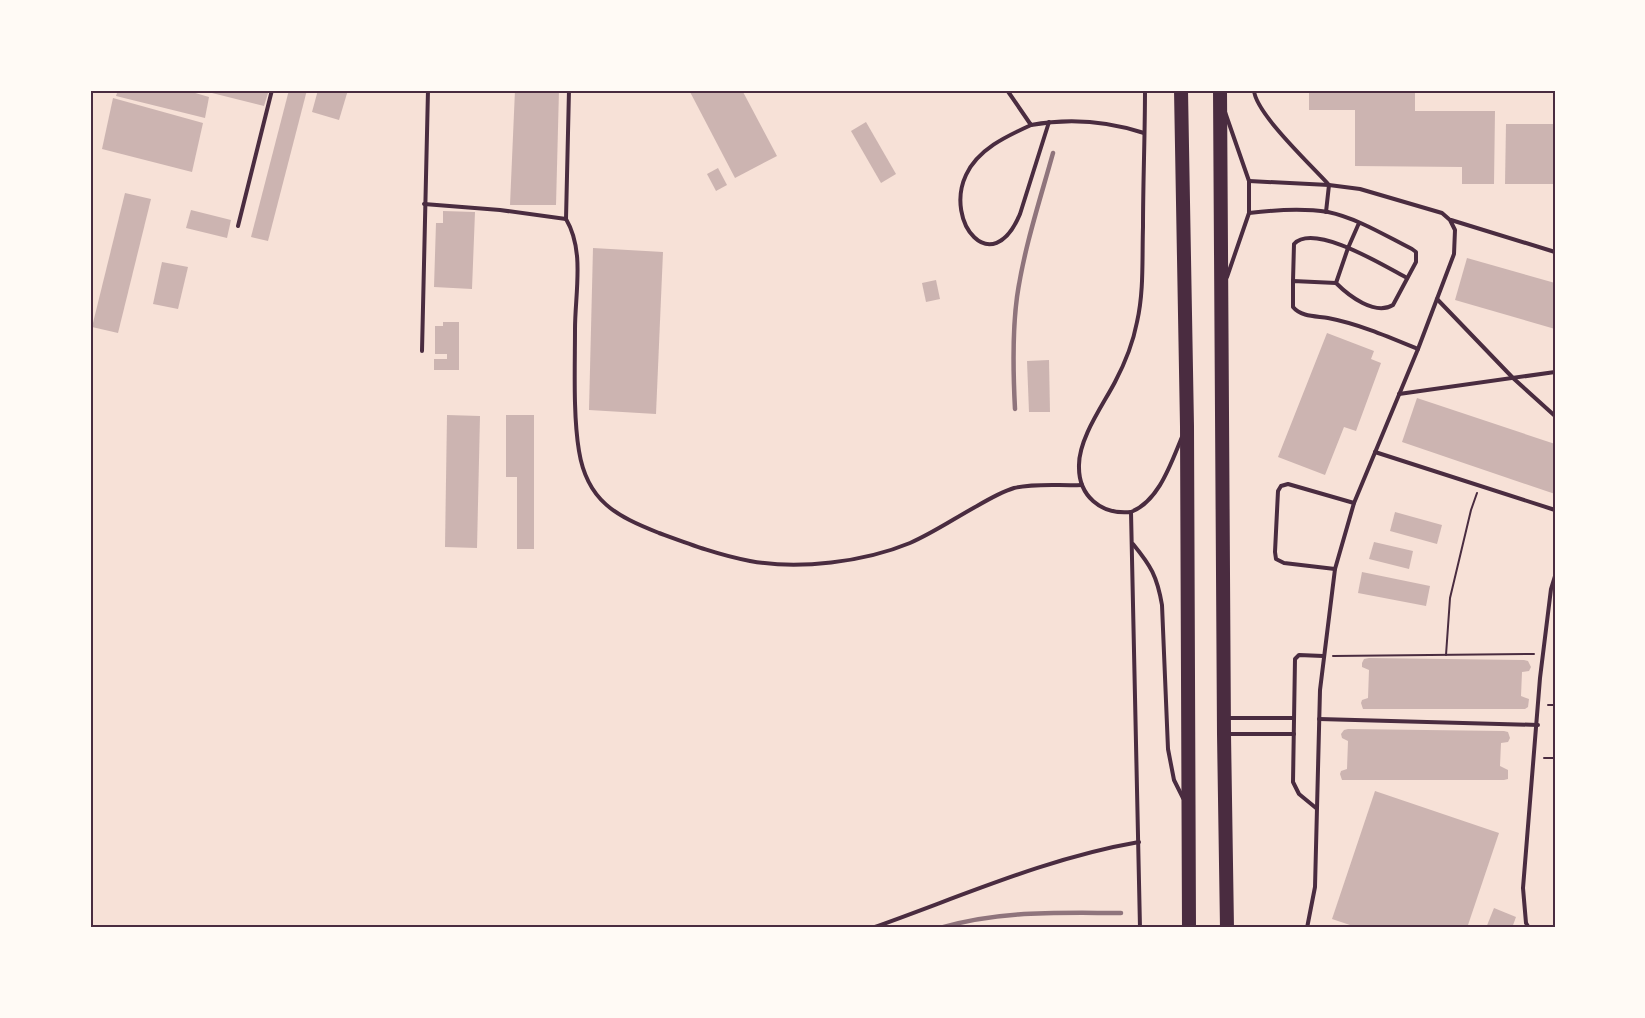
<svg xmlns="http://www.w3.org/2000/svg" width="1645" height="1018" viewBox="0 0 1645 1018" font-family="'Source Serif 4',serif">
<rect width="100%" height="100%" fill="#f7e1d7"/>
<g fill="#ccb4b1">
<polygon points="118,90 185,90 209,97 205,118 116,96"/>
<polygon points="200,90 269,90 264,106"/>
<polygon points="289,90 307,90 268,241 251,237"/>
<polygon points="318,90 348,90 339,120 312,112"/>
<polygon points="515,90 559,90 556,205 510,205"/>
<polygon points="689,90 742,90 777,156 735,178"/>
<polygon points="1309,90 1415,90 1415,111 1495,111 1494,184 1462,184 1462,167 1355,166 1355,110 1309,110"/>
<polygon points="113,98 203,123 192,172 102,149"/>
<polygon points="866,122 896,174 881,183 851,131"/>
<polygon points="1506,124 1555,124 1555,184 1505,184"/>
<polygon points="718,168 727,185 716,191 707,174"/>
<polygon points="125,193 151,199 118,333 92,327"/>
<polygon points="191,210 231,220 227,238 186,228"/>
<polygon points="443,211 475,212 472,289 434,287 436,223 443,223"/>
<polygon points="593,248 663,252 656,414 589,410"/>
<polygon points="1467,258 1555,283 1555,329 1455,300"/>
<polygon points="162,262 188,267 178,309 153,304"/>
<polygon points="936,280 940,299 926,302 922,283"/>
<polygon points="443,322 459,322 459,370 434,370 434,359 447,359 447,354 435,354 435,326 443,326"/>
<polygon points="1327,333 1374,351 1371,359 1381,363 1356,431 1344,427 1325,475 1278,457"/>
<polygon points="1049,360 1050,412 1029,412 1027,361"/>
<polygon points="1417,398 1555,444 1555,494 1402,442"/>
<polygon points="447,415 480,416 477,548 445,547"/>
<polygon points="506,415 534,415 534,549 517,549 517,477 506,477"/>
<polygon points="1395,512 1442,525 1437,544 1390,531"/>
<polygon points="1374,542 1413,551 1409,569 1369,559"/>
<polygon points="1362,572 1430,586 1426,606 1358,593"/>
<polygon points="1369,658 1524,660 1528,661 1531,667 1529,671 1522,672 1521,696 1529,699 1528,707 1525,709 1363,709 1361,703 1362,700 1368,698 1369,670 1362,667 1362,663 1364,659"/>
<polygon points="1348,729 1504,731 1508,732 1510,738 1508,742 1501,743 1500,766 1508,770 1508,779 1504,780 1342,780 1340,774 1341,771 1347,769 1348,741 1342,738 1341,734 1344,730"/>
<polygon points="1375,791 1499,833 1467,928 1359,928 1332,919"/>
<polygon points="1494,908 1516,917 1512,928 1486,928"/>
</g>
<g fill="none" stroke-linecap="round" stroke-linejoin="round">
<g stroke="#4a2c40" stroke-width="2">
<polyline points="1446,655 1450,598 1471,510 1477,493"/>
<polyline points="1333,656 1534,654"/>
<polyline points="1548,705 1555,705"/>
<polyline points="1544,758 1555,758"/>
</g>
<g stroke="#4a2c40" stroke-width="4">
<path d="M1007 90 1031 125C1069 118 1107 121 1144 133"/>
<path d="M1254 90C1255 113 1312 166 1329 185L1326 212"/>
<polyline points="1225,112 1249,181 1249,213 1227,277"/>
<path d="M1031 125C1007 136 978 149 966 175 944 222 992 281 1020 214L1049 122"/>
<polyline points="1249,181 1329,185 1360,189 1442,213 1450,220 1455,230 1454,254 1418,349 1354,503 1335,569 1320,690 1315,887 1307,928"/>
<polyline points="424,204 500,210 566,219 569,90"/>
<path d="M1249 213C1274 210 1302 208 1328 212 1357 218 1386 236 1412 249L1416 252V262L1393 305C1375 316 1349 296 1336 283L1348 248 1359 223"/>
<path d="M566 219C585 251 575 293 575 329 575 366 573 415 579 451 587 501 616 516 659 533 689 544 718 555 750 561 799 570 864 562 910 543 933 533 955 518 977 506 989 499 1001 492 1014 488 1035 483 1060 486 1082 485"/>
<polyline points="1451,220 1555,252"/>
<polyline points="238,226 272,90"/>
<path d="M1293 281 1294 244C1314 222 1386 267 1407 278"/>
<path d="M1336 283 1293 281V307C1301 317 1317 316 1328 318 1359 324 1389 337 1418 349"/>
<polyline points="1437,299 1513,378 1555,416"/>
<polyline points="422,351 428,90"/>
<polyline points="1399,394 1555,372"/>
<polyline points="1375,452 1555,510"/>
<path d="M1131 512C1159 501 1171 463 1182 437"/>
<path d="M1133 544C1151 566 1157 576 1162 605L1168 749 1174 780 1183 798"/>
<polyline points="1335,569 1284,563 1276,559 1275,552 1278,491 1281,486 1288,484 1354,503"/>
<polyline points="1228,718 1294,718"/>
<polyline points="1319,719 1538,725"/>
<polyline points="1226,734 1294,734"/>
<polyline points="1316,808 1299,794 1293,782 1295,659 1299,655 1323,656"/>
<path d="M872 928C960 897 1046 858 1139 842"/>
<path d="M1140 928 1131 512C1101 515 1078 496 1079 465 1079 438 1103 405 1115 382 1125 363 1133 343 1137 322 1144 292 1142 258 1143 227 1143 181 1145 136 1145 90"/>
<polyline points="1529,928 1526,923 1523,888 1540,678 1551,589 1555,576"/>
</g>
<g stroke="#4a2c40" stroke-width="14">
<polyline points="1181,90 1187,426 1189,928"/>
<polyline points="1220,90 1224,734 1227,928"/>
</g>
<g stroke="#8f747c" stroke-width="4.5">
<path d="M1015 409C1013 371 1012 334 1017 297 1024 248 1040 200 1053 153"/>
<path d="M940 928C1000 910 1058 913 1121 913"/>
</g>
</g>
<rect width="1645" height="1018" fill="none" stroke="#fffaf5" stroke-width="183"/>
<rect x="92" y="92" width="1462" height="834" fill="none" stroke="#4a2c40" stroke-width="2"/>
</svg>
